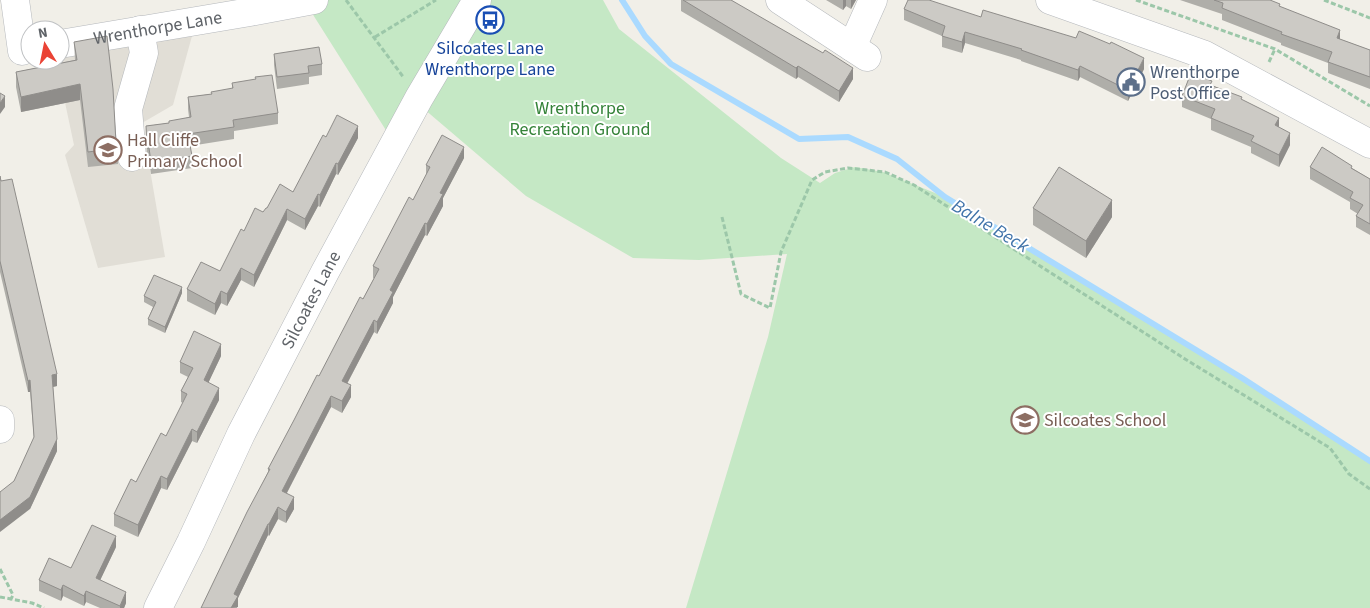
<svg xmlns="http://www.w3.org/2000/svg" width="1370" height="608" viewBox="0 0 1370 608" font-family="'Source Sans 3',sans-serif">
<rect width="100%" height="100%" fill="#f1efe8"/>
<polygon fill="#e1ded6" points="192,36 173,105 142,123 165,257 98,268 65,155 74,145 56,60 60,60 60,55 106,50"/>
<polygon fill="#c5e8c5" points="314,0 603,0 619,29 781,158 820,183 835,173 855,167 883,172 945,197 1242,378 1370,461 1370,608 686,608 768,337 787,254 699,260 633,258 526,196 417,103 394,143 305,2"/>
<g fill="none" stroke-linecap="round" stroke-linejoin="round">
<polyline stroke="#aadaff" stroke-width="6" points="622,0 645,36 671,64 799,139 848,137 897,159 945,197 1242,378 1370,461"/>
<g stroke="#b5b8bc" stroke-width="29">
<g id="minor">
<polyline points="15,0 22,51"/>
<polyline points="780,0 867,57"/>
<polyline points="1050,0 1205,55 1370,144"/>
<path id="s1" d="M60 44 250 12 314 0"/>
<polyline points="852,47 873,0"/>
<polyline points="132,157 128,109 144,53 140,30"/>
<polyline points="0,420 0,429"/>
<path id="s2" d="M158 608 191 542 241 434 325 272 419 98 477 0"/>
</g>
</g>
<g stroke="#9cc7a9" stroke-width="3" stroke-dasharray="5 2.5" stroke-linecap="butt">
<polyline points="346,0 404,78"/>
<polyline points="1136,0 1275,49 1370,106"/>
<polyline points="1324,0 1370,18"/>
<polyline points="375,37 436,0"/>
<polyline points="1269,62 1275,49"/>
<polyline points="722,217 741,294 770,308 781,252 812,180 825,172 848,168 885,172 914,185 1185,359 1330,448 1349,474 1370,489"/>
<polyline points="0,569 13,595 11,599 32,603 44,608"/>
<polyline points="0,597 11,599"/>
</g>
<use href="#minor" stroke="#fff" stroke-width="28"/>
</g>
<g fill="#afaea9">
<polygon points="681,0 731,0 853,79 839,102 798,77 796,79 681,11"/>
<polygon points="826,0 856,0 851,9 846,6 843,10"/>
<polygon points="1180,0 1270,0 1280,7 1340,39 1370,50 1370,89 1328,73 1328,63 1281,45 1281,43 1222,20 1222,14"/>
<polygon points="904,9 1144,69 1128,101 1080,77 1078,81 1021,61 1021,60 965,43 962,53 942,47 942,36 904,20"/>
<polygon points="74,42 116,143 118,148 118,164 88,167 80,100 21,112 16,87 16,72 75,60"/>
<polygon points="274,54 322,64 322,75 309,77 309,84 277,89 274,65"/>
<polygon points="232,83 278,113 278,124 234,131 234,139 190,146 192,156 192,168 151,174 149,160 147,160 146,126 169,123 189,117 188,109 188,97 211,94 232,89"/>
<polygon points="1212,85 1242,100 1279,127 1290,145 1279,167 1251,153 1251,147 1211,130 1211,119 1182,107 1182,96"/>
<polygon points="326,137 358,138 338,175 336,174 320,207 318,206 305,230 287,220 254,287 241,280 227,306 221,303 215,315 187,301 187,289 220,271 244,231 267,208 293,192"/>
<polygon points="464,158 443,198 443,206 427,236 425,235 393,297 393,303 377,334 374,332 347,384 351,397 342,413 331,407 287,493 294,509 286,523 278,519 269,536 268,535 238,598 237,608 201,608 268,472 268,469 319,376 363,299 374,278 373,278 373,266 413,200 426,176 426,165"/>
<polygon points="1310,167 1352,168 1370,179 1370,235 1356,227 1356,216 1358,214 1350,209 1350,202 1310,179"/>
<polygon points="0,176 57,386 53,387 57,451 30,509 14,481 34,439 30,392 28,392 0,272"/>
<polygon points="1033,208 1112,217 1086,258 1033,225"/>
<polygon points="182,293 165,333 148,325 148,319 153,307 144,302 144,296"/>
<polygon points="221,356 208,383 219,400 197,443 192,441 167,490 161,488 138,537 114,526 114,514 136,482 166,436 183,403 181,402 181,391 188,377 180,373 180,362"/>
<polygon points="116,547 100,580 126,603 124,608 100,608 86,602 84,606 63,596 61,601 39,591 39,580 71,568"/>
</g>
<g fill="#8f8d8a">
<polygon points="843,0 846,0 846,6 843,10"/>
<polygon points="851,0 856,0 851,9"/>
<polygon points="1340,30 1340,41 1337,38"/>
<polygon points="965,32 965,43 962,53 962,42"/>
<polygon points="1144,58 1144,69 1128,101 1128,90"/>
<polygon points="798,66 798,77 796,79 796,68"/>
<polygon points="1080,66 1080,77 1078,81 1078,70"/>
<polygon points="853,68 853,79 839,102 839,91"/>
<polygon points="80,84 80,100 21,112 21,97"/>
<polygon points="5,96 5,107 0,114 0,103"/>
<polygon points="1279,118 1279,130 1275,125"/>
<polygon points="358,126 358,138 338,175 338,164"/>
<polygon points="1290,133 1290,145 1279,167 1279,155"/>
<polygon points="464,147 464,158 443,198 443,206 427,236 427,224 440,193"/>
<polygon points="336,163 336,174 320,207 320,195"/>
<polygon points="318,194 318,206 305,230 305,219"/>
<polygon points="1112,200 1112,217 1086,258 1086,241"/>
<polygon points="287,209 287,220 254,287 254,275"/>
<polygon points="425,223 425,235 393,297 393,303 377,334 377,322 390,290"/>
<polygon points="241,268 241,280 227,306 227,294"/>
<polygon points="182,287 182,293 165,333 165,327"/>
<polygon points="221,291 221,303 215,315 215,304"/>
<polygon points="374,320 374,332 342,393 342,381"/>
<polygon points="221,344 221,356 204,392 204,380"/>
<polygon points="57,374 57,386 52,387 52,375"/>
<polygon points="30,380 30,392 28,392 28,381"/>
<polygon points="351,385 351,397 342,413 342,401"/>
<polygon points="219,388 219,400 197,443 197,432"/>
<polygon points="331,396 331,407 282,502 282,491"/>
<polygon points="192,429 192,441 167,490 167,479"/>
<polygon points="57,439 57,451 30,509 0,532 0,520"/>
<polygon points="161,476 161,488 138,537 138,525"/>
<polygon points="294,497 294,509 286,523 286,512"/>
<polygon points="278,507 278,519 269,536 269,524"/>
<polygon points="268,524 268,535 238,598 238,607 231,608 234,594"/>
<polygon points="116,536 116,547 96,589 96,578"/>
<polygon points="63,585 63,596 61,601 61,590"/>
<polygon points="86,591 86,602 84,606 84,596"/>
<polygon points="126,592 126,603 124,608 120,608 120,606"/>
</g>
<g fill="#cccac5" stroke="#8f8d8a">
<polygon points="683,0 731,0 823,53 825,50 853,68 839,91 798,66 796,68"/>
<polygon points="908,0 929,0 981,17 983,10 1076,38 1079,31 1110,44 1111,42 1144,58 1128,90 1080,66 1078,70 1021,50 1022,49 965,32 962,42 942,36 945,26 904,9"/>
<polygon points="1214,0 1270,0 1280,4 1279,6 1340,30 1337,38 1370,50 1370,77 1328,62 1332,52 1281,34 1282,32 1222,8 1223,3"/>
<polygon points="107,36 113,89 116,143 118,148 88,152 80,84 21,97 16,72 77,60 74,42"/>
<polygon points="319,47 322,64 308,66 309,73 277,77 274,54"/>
<polygon points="1191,73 1212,81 1210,85 1242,97 1241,99 1279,118 1275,125 1290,133 1279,155 1251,141 1254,136 1211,118 1215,109 1182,96"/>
<polygon points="272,75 278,113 233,120 234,127 188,134 192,156 151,162 149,148 147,148 146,126 169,123 169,121 191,117 188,97 212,94 211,92 233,88 232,83 256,79 255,77"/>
<polygon points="0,93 5,96 0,103"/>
<polygon points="337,115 358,126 338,164 336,163 320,195 318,194 305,219 287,209 254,275 241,268 227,294 221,291 215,304 187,289 201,262 220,271 241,229 244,231 255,208 263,212 266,208 267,208 280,184 293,192 323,135 326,137"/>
<polygon points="442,135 464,147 440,193 443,194 427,224 425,223 390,290 393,292 377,322 374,320 342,381 351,385 342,401 331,396 282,491 294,497 286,512 278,507 269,524 268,524 234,594 238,596 231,608 201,608 247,512 270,469 268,469 294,420 317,375 319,376 360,297 363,299 379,269 373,266 409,197 413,200 430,167 426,165"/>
<polygon points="1322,147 1352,166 1351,168 1370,179 1370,224 1356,216 1363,205 1350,198 1353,192 1310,167"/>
<polygon points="1059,167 1112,200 1086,241 1033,208"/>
<polygon points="0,176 1,181 12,179 57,374 52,375 57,439 30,497 0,520 0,492 14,481 34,437 30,380 28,381 0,261"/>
<polygon points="154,275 182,287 165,327 148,319 156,302 144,296"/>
<polygon points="194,331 221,344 204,380 219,388 197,432 192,429 167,479 161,476 138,525 114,514 131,479 136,482 161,433 166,436 187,394 181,391 193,368 180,362"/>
<polygon points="92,525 116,536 96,578 126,592 120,606 86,591 84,596 63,585 61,590 39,580 49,558 71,568"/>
</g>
<defs>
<g id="bus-ring" transform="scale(1.4375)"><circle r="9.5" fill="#fff" stroke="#1a4fb4" stroke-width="1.5"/><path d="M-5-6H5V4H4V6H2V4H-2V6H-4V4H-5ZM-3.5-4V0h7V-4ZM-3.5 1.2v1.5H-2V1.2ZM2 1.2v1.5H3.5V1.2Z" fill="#1a4fb4"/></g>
<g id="civic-ring" transform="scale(1.4375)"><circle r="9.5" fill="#fff" stroke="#5c6f8a" stroke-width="1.5"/><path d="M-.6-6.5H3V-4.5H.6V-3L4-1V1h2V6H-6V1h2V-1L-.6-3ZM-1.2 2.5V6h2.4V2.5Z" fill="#5c6f8a"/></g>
<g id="school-ring" transform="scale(1.4375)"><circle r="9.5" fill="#fff" stroke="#8d6e63" stroke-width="1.5"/><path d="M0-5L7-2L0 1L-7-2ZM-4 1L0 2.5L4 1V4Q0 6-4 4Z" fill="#8d6e63"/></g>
</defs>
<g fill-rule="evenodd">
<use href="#bus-ring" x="490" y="20"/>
<use href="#civic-ring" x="1131" y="82"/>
<use href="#school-ring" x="108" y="150"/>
<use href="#school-ring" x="1025" y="420"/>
</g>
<g text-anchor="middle" stroke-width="4" stroke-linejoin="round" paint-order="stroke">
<g font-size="18" fill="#5f6368" stroke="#fff">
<text dy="6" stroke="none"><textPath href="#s1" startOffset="99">Wrenthorpe Lane</textPath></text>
<text dy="6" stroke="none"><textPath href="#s2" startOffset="344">Silcoates Lane</textPath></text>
</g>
<g font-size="18" fill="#164399" stroke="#fff">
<text x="490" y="54">Silcoates Lane<tspan x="490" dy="21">Wrenthorpe Lane</tspan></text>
</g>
<g font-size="18" fill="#4e5e75" stroke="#fff" text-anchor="start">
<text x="1150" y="78">Wrenthorpe<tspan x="1150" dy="21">Post Office</tspan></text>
</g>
<g font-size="18" fill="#348238" stroke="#fff">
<text x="580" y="114">Wrenthorpe<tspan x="580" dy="21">Recreation Ground</tspan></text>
</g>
<g font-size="18" fill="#785e54" stroke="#fff" text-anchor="start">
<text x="127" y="146">Hall Cliffe<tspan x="127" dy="21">Primary School</tspan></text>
<text x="1044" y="426">Silcoates School</text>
</g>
<g font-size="19" font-style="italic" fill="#4174aa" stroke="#fff">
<text transform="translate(991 225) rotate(31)" y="7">Balne Beck</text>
</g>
</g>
<g transform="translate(45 45) rotate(350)"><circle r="24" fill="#ffffff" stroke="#bfc1c3"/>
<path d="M0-4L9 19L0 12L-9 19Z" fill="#ea4335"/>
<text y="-8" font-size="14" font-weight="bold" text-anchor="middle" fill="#5f6368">N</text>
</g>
</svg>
